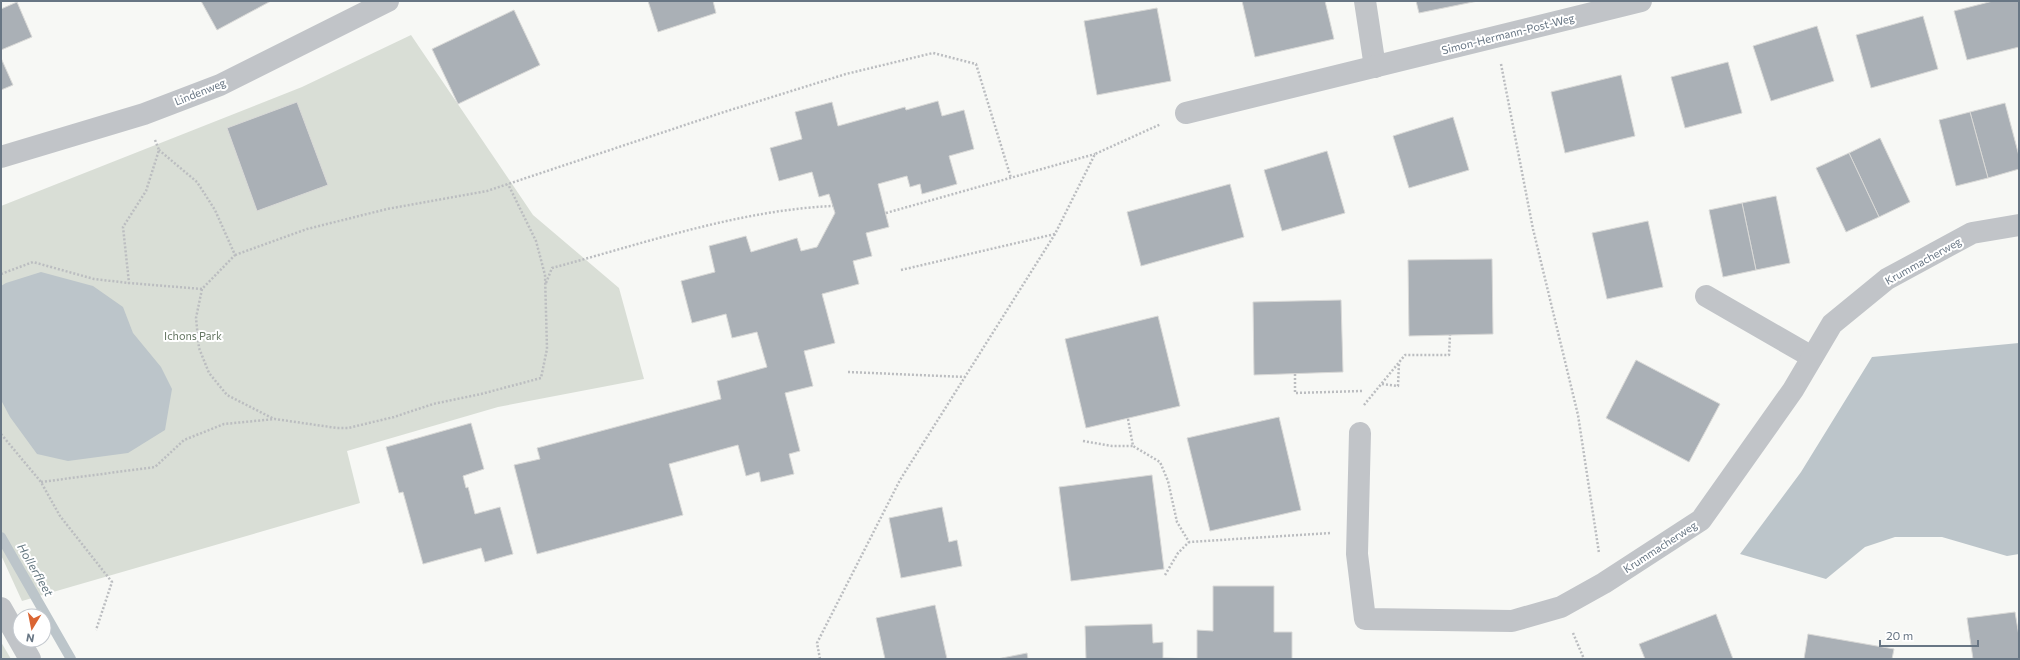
<svg xmlns="http://www.w3.org/2000/svg" width="2020" height="660" viewBox="0 0 2020 660" font-family="Commissioner,sans-serif">
<rect width="100%" height="100%" fill="#f7f8f5"/>
<g fill="#d9ded6">
<polygon points="411,35 533,215 619,288 644,379 498,407 347,451 360,503 22,601 1,555 1,206 302,87"/>
<polygon points="1,642 11,659 1,659"/>
</g>
<g fill="#bcc5ca">
<polygon points="41,272 93,286 123,307 133,333 161,367 172,389 165,430 128,453 68,461 37,454 10,417 1,400 1,286 6,283"/>
<polygon points="2019,343 2019,554 2007,556 1942,537 1895,537 1865,547 1826,579 1740,554 1801,472 1872,357"/>
</g>
<g fill="none" stroke-linecap="round" stroke-linejoin="round">
<polyline stroke="#bcc5ca" stroke-width="10" points="1,537 71,659"/>
</g>
<g fill="#aab0b6" stroke="#d9d9d7">
<polygon points="201,1 271,1 217,30"/>
<polygon points="648,1 713,1 716,13 658,32"/>
<polygon points="1242,1 1325,1 1334,39 1255,57"/>
<polygon points="1416,1 1478,1 1419,13"/>
<polygon points="1993,1 2019,1 2019,47 1967,60 1954,11"/>
<polygon points="17,2 32,37 1,50 1,9"/>
<polygon points="1157,8 1171,81 1097,95 1084,21"/>
<polygon points="514,10 540,65 458,104 432,49"/>
<polygon points="1923,16 1938,69 1871,88 1856,35"/>
<polygon points="1817,26 1834,81 1771,101 1753,46"/>
<polygon points="1,58 13,85 1,90"/>
<polygon points="1728,62 1742,113 1685,128 1671,77"/>
<polygon points="1621,75 1635,136 1565,153 1551,92"/>
<polygon points="938,101 942,116 964,110 974,149 949,156 957,184 922,194 920,184 910,187 907,176 878,184 889,227 866,233 872,256 853,261 859,284 822,294 835,343 804,351 813,386 785,393 800,451 789,454 794,474 761,482 759,472 746,476 738,445 669,464 683,515 537,554 514,465 540,459 537,448 721,399 717,381 767,367 757,332 732,338 726,314 692,323 681,281 715,272 709,246 746,236 751,252 797,238 801,251 817,247 835,213 829,194 819,197 812,172 779,181 770,148 802,139 795,112 832,102 838,126 905,107 906,110"/>
<polygon points="297,102 328,185 257,211 227,128"/>
<polygon points="2005,103 2019,156 2019,169 1988,178 1970,112"/>
<polygon points="1970,112 1988,178 1956,186 1939,120"/>
<polygon points="1453,117 1469,170 1409,188 1393,136"/>
<polygon points="1880,138 1910,202 1879,217 1849,153"/>
<polygon points="1327,151 1345,213 1282,231 1264,170"/>
<polygon points="1849,153 1879,217 1846,232 1816,168"/>
<polygon points="1230,184 1244,237 1141,266 1127,212"/>
<polygon points="1776,196 1790,263 1756,270 1742,203"/>
<polygon points="1742,203 1756,270 1723,277 1709,210"/>
<polygon points="1648,221 1663,287 1607,299 1592,233"/>
<polygon points="1492,259 1493,334 1409,336 1408,260"/>
<polygon points="1341,300 1343,372 1254,375 1253,302"/>
<polygon points="1158,316 1180,406 1086,428 1065,339"/>
<polygon points="1636,360 1720,404 1689,462 1606,418"/>
<polygon points="1279,417 1301,510 1210,531 1187,438"/>
<polygon points="471,423 484,469 463,476 466,488 468,487 475,514 500,507 513,554 485,562 481,548 423,564 403,492 399,493 386,447"/>
<polygon points="1152,475 1164,569 1071,581 1059,487"/>
<polygon points="942,507 949,542 957,540 962,566 901,578 889,518"/>
<polygon points="1213,586 1274,586 1274,632 1292,632 1292,659 1197,659 1197,630 1213,631"/>
<polygon points="935,605 947,659 885,659 876,618"/>
<polygon points="2015,612 2019,636 2019,659 1973,659 1967,618"/>
<polygon points="1716,614 1733,659 1645,659 1639,644"/>
<polygon points="1152,624 1153,643 1163,642 1163,658 1197,659 1086,659 1085,626"/>
<polygon points="1808,634 1894,649 1892,659 1804,659"/>
<polygon points="1027,653 1028,659 997,659"/>
</g>
<g fill="none" stroke-linecap="round" stroke-linejoin="round">
<g stroke="#bbbdc0" stroke-width="2.5" stroke-dasharray="2 2" stroke-linecap="butt">
<polyline points="1501,64 1533,229 1578,415 1599,553"/>
<polyline points="155,140 159,150 146,191 123,227 129,283 202,289 235,255 215,210 197,182 159,150"/>
<polyline points="886,213 1095,154"/>
<polyline points="235,255 307,229 387,209 487,191 724,112 846,74 933,53 976,64 1011,178"/>
<polyline points="901,270 1055,234"/>
<polyline points="1,274 33,262 94,279 129,283"/>
<path d="M546 283 552 268C642 244 739 210 833 206"/>
<polyline points="202,289 196,318 199,348 209,373 227,395 274,419"/>
<polyline points="848,372 965,377"/>
<polyline points="1295,374 1295,393 1362,391"/>
<polyline points="1382,384 1398,386 1399,363"/>
<polyline points="1364,405 1405,355 1449,355 1450,335"/>
<polyline points="1128,419 1133,446 1160,462 1168,481 1177,522 1189,542 1330,533"/>
<polyline points="1,434 41,482 60,516 112,582 96,630"/>
<polyline points="1083,441 1112,446 1133,446"/>
<polyline points="41,482 155,467 184,440 224,424 275,419 337,428 348,428 394,417 433,404 481,394 541,378 547,349 545,275 536,241 508,184"/>
<polyline points="1165,575 1178,553 1189,542"/>
<polyline points="1573,633 1584,659"/>
<polyline points="820,659 817,643 900,480 1055,234 1095,154 1161,124"/>
</g>
<g stroke="#c1c4c8" stroke-width="22">
<polyline points="1365,1 1375,67"/>
<polyline points="1186,113 1641,1"/>
<polyline points="1,157 144,114 220,85 388,1"/>
<polyline points="1706,296 1812,357"/>
<polyline points="1360,433 1357,554 1365,619 1512,621 1561,607 1604,583 1701,520 1793,390 1832,324 1887,279 1972,233 2019,225"/>
<polyline points="1,608 30,659"/>
</g>
</g>
<g text-anchor="middle" stroke-width="4" stroke-linejoin="round" paint-order="stroke">
<g font-size="11" fill="#687684" stroke="#fff">
<text transform="translate(1508 34) rotate(-14)" y="4">Simon-Hermann-Post-Weg</text>
<text transform="translate(200 92) rotate(-22)" y="4">Lindenweg</text>
<text transform="translate(1923 261) rotate(-29)" y="4">Krummacherweg</text>
<text transform="translate(1660 547) rotate(-33)" y="4">Krummacherweg</text>
</g>
<g font-size="11" fill="#667763" stroke="#fff">
<text x="193" y="340">Ichons Park</text>
</g>
<g font-size="12" font-style="italic" fill="#647780" stroke="#fff">
<text transform="translate(35 570) rotate(60)" y="4">Hollerfleet</text>
</g>
</g>
<rect width="2020" height="660" fill="none" stroke="#687684" stroke-width="4"/>
<g transform="translate(32 628) rotate(190)"><circle r="19" fill="#ffffff" stroke="#c3c8ce"/>
<path d="M0-3L7 15L0 10L-7 15Z" fill="#da6533"/>
<text y="-6" font-size="11" font-weight="bold" text-anchor="middle" fill="#687684">N</text>
</g>
<path d="M1880 640v6h98v-6" fill="none" stroke="#687684" stroke-width="2"/>
<text x="1886" y="640" font-size="12" fill="#687684" stroke="#ffffff" stroke-width="3" paint-order="stroke">20 m</text>
</svg>
